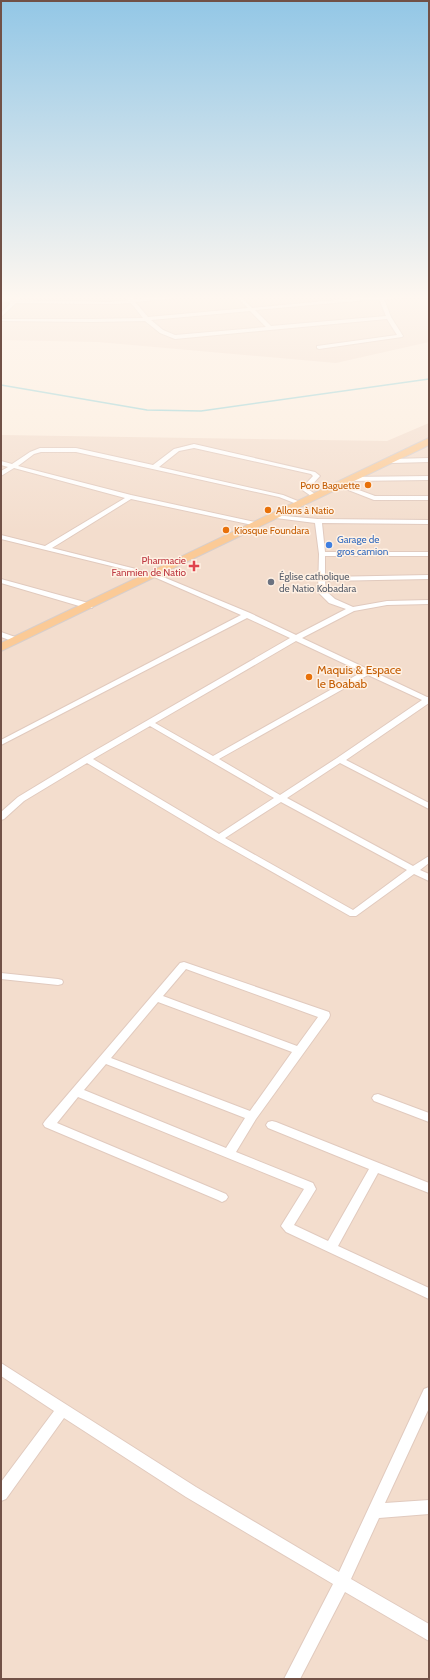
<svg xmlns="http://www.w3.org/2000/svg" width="430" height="1680" viewBox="0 0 430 1680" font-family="Cabin,sans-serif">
<rect width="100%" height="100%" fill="#fcedde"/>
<g fill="#f3ddcd">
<polygon points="1,296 429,296 429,342 336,363 98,342 1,340"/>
<polygon points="429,423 429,1679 1,1679 1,435 387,441"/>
</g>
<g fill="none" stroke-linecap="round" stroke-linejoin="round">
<polyline stroke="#9ad3d6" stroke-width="1.5" points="1,385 147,410 201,411 429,379"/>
<g stroke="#e1cabe" stroke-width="2">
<g id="minor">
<path d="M18 296H22L19 300 110 302 129 300 127 296H131L134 299 174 296H188L186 297 135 302 148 317 248 308 236 296H240L252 308 378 296H428L426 297 384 299 391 317 403 336 402 337 319 349 317 348V346L397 335 387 319 175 339 160 333 145 321 92 322 1 321V319H92L143 318 131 303 110 304 16 303 1 317V313L11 303 1 302V300H14ZM379 299 386 316 271 326 255 310ZM250 311 266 327 175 335 163 330 151 320Z"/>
<path d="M194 444 315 472 320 476 308 489 319 497 314 498 301 489 313 476 311 474 194 448 179 451 159 467 283 495 305 504 302 506 279 497 76 452H41L34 454 18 466 131 495 259 523 260 524 257 526 131 499 52 548 156 574 250 613 296 635 346 609 329 603 318 592 319 554 315 523 276 518 274 517V515L318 519 429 520V524L322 523 325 552H429V556H325V577L429 575V579L325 581 326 591 335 599 353 607 387 601 429 600V604L387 605 354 611 302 638 427 697H429V703L346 760 429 803V809L340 763 287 798 413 866 429 856V863L420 870 429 874V881L414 874 356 916H350L216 840 87 763 24 801 4 819 1 820V812L18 797 84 757 290 638 247 618 1 745V740L241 615 152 576 1 539V535L45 546 125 498 14 468 1 476V471L8 467 1 465V461L12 464 30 452 40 448H76L153 465 174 449ZM296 641 362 672 213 756 155 723ZM368 675 422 700 337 758 280 795 219 759ZM150 726 274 798 219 834 93 759ZM281 802 407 870 353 910 225 838Z"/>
<polygon points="429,458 429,462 392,463 389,461 392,459"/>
<polygon points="429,476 429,480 352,481 349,479 352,477"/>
<polygon points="340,483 375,496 429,496 429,500 374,500 338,486 337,485"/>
<polygon points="1,579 92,604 93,606 92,608 86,608 1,583"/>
<polygon points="1,632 18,638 19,640 15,642 1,637"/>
<path d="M184 962 329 1012 330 1015 329 1018 256 1119 236 1152 313 1183 316 1189 294 1225 328 1241 369 1169 268 1128 266 1125 268 1122 272 1121 276 1122 429 1183V1193L378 1173 338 1246 429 1288V1299L286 1232 281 1226 304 1189 78 1097 57 1123 226 1194 228 1197 226 1200 222 1202 218 1200 45 1127 43 1124 45 1121 180 963ZM186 969 318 1017 297 1046 163 996ZM158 1002 292 1052 250 1111 111 1058ZM106 1064 245 1118 226 1148 84 1090Z"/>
<polygon points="1,973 58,979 62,980 63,982 62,984 58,985 1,979"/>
<polygon points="378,1094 429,1113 429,1122 374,1101 372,1098 374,1095"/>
<polygon points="1,1363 196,1487 339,1572 424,1389 429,1387 429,1408 385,1503 429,1500 429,1514 379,1518 351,1579 429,1624 429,1641 345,1592 300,1679 284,1679 333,1584 186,1497 64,1418 6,1499 1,1501 1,1482 54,1411 1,1376"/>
</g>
</g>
<g stroke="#d7cecb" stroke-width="2">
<polygon id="primary" points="429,438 429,445 1,651 1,643"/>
</g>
<use href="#minor" fill="#fff" fill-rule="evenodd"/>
<use href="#primary" fill="#fbca96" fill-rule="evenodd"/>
</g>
<linearGradient id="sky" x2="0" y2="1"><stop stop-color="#93c7e6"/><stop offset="0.56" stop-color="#fef7f0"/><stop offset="1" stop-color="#fef7f0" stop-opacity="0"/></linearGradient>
<rect width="430" height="531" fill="url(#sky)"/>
<g fill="#e8710a" stroke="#fff1e4" stroke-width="1.5">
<circle cx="368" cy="485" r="4"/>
<circle cx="268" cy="510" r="4"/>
<circle cx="226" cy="530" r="4"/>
<circle cx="309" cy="677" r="4"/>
</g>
<circle fill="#3f7fe0" stroke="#fff1e4" stroke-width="1.5" cx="329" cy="545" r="4"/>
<path fill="#e0444e" stroke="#fff1e4" stroke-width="1.5" d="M192 560h4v4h4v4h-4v4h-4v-4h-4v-4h4z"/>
<circle fill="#6b7280" stroke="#fff1e4" stroke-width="1.5" cx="271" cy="582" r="4"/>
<g text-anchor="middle" stroke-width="3" stroke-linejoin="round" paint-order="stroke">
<g font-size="10" fill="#c56008" stroke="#fff1e4" text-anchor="start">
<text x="360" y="489" text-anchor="end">Poro Baguette</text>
<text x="276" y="514">Allons à Natio</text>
<text x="234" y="534">Kiosque Foundara</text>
</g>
<g font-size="10" fill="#366cbe" stroke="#fff1e4" text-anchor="start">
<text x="337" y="543">Garage de<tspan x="337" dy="12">gros camion</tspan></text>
</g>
<g font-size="10" fill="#be3a42" stroke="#fff1e4" text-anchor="end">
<text x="186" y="564">Pharmacie<tspan x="186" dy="12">Fanmien de Natio</tspan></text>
</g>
<g font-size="10" fill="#5b616d" stroke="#fff1e4" text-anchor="start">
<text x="279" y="580">Église catholique<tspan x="279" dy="12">de Natio Kobadara</tspan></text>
</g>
<g font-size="12" fill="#c56008" stroke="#fff1e4" text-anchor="start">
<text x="317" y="674">Maquis &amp; Espace<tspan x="317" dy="14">le Boabab</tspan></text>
</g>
</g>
<rect width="430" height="1680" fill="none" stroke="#715147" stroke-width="4"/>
</svg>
